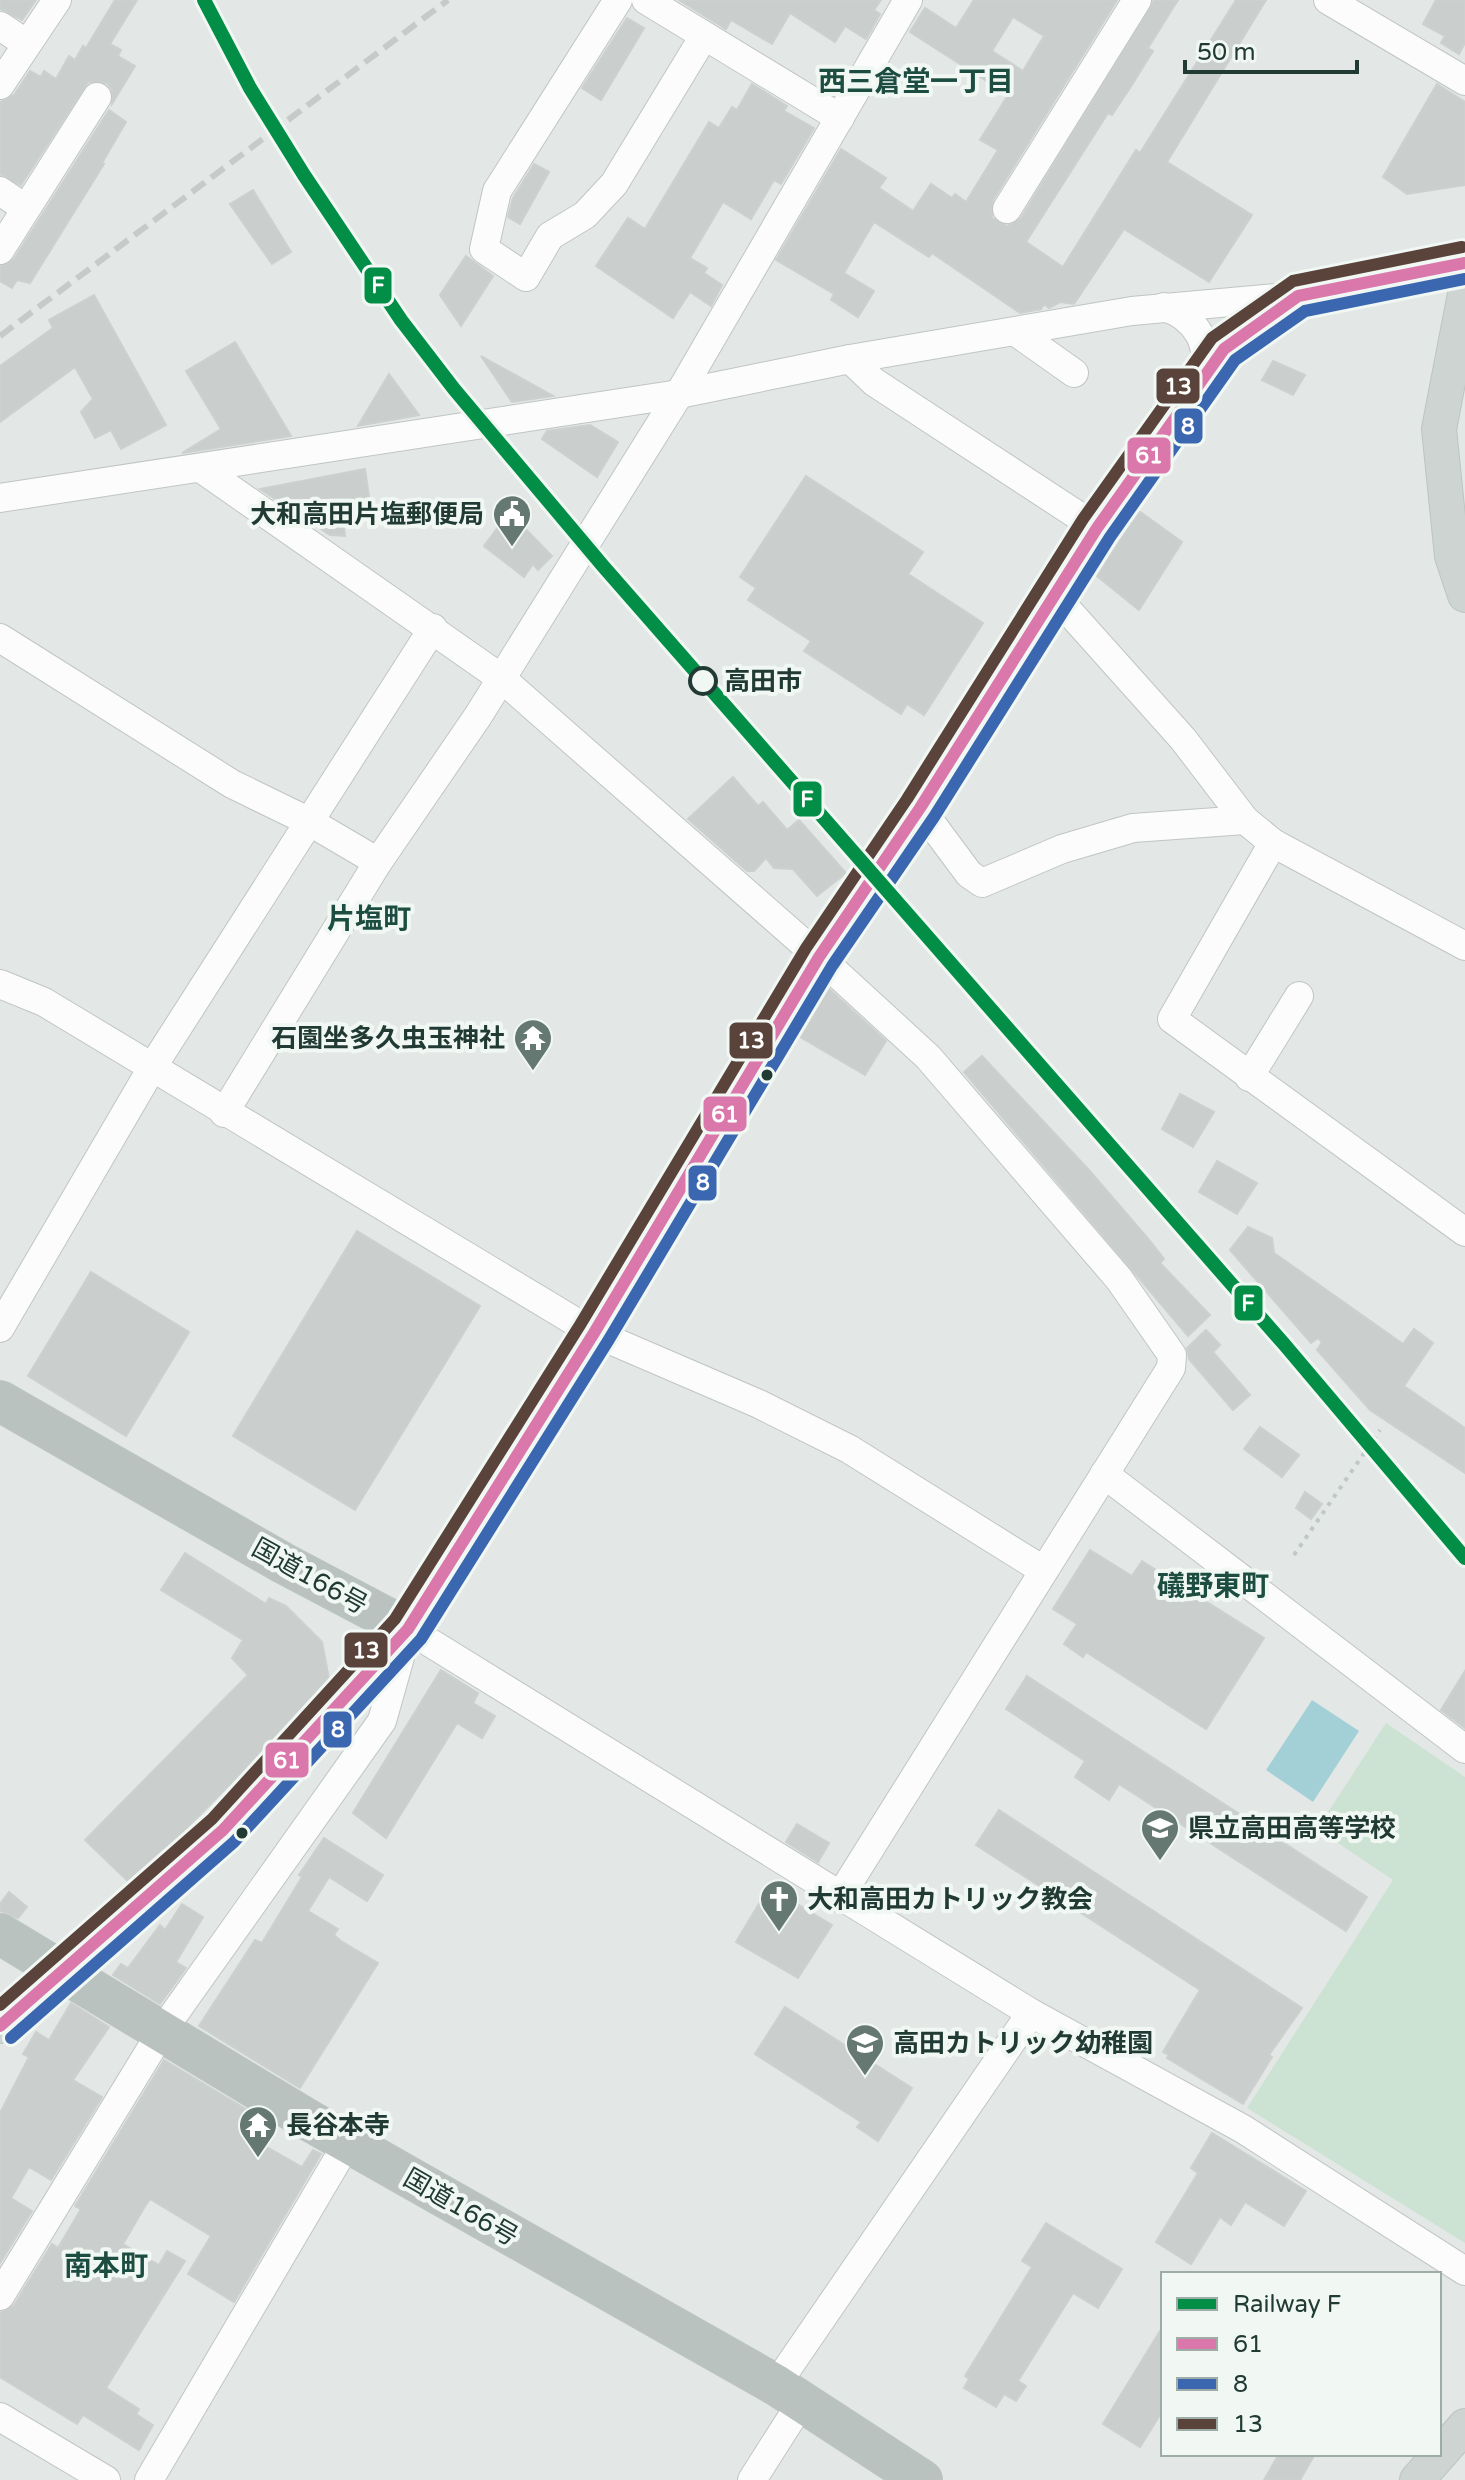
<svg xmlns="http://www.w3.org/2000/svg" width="1465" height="2480" viewBox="0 0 1465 2480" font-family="'Varela Round','Noto Sans JP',sans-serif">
<rect width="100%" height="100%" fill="#e3e8e6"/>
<polygon fill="#cce2d2" points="1386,1723 1465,1777 1465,2243 1247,2108 1393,1880 1317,1829"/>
<polygon fill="#a3d0d7" points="1312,1700 1359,1731 1313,1802 1266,1770"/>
<g fill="#cacfcd" stroke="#ccd1cf" stroke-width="2" fill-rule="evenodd">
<polygon points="0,0 36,0 22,20 0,9"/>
<polygon points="115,0 137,0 110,44 121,50 118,56 135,66 112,104 112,90 107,83 88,82 21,185 0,174 0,102 14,95 30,71 41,77 44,71 56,79 69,56 75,60 83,46 86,48"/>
<polygon points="679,0 881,0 874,10 880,14 866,39 845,26 835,42 790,13 772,44 731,20 726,29"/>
<path d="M974 0H1117L993 200 992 218 1007 226 1021 218 1154 0H1178L1148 48 1153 51 1130 88 1112 115 1108 113 1026 242 1063 267 1136 150 1140 153 1236 0H1266L1167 162 1252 215 1209 282 1124 229 1074 304 1060 302 1049 308 1044 304 1041 309 1020 313 932 253 929 257 874 222 844 273 874 291 858 317 831 300 834 294 776 260 841 149 886 178 879 188 913 211 931 184 952 198 955 194 966 202 998 150 980 140 1008 95 910 32 925 8 956 28ZM1013 17 1044 36 1023 71 992 51Z"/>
<polygon points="1436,0 1465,0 1465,43 1459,54 1441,43 1445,36 1423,24"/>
<polygon points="627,18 644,28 601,100 582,88"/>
<polygon points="752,84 787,106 784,111 814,128 781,184 774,180 751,219 723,202 690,258 707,268 704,273 722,285 711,306 690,292 673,318 596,266 628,218 645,229 709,122 719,128 732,107 737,110"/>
<polygon points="1437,84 1465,102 1465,185 1407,194 1383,177"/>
<polygon points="109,110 126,122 102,163 104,164 30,283 17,280 12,288 0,281 0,267 14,259"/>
<polygon points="534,164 549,172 520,224 508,217 513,198"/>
<polygon points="253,190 291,252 272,264 230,204"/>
<polygon points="466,256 493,276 461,326 440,295"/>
<polygon points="94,295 166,425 121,449 111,430 95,438 81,412 93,399 75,367 0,422 0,366 53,328 49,320"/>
<polygon points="235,342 291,436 182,453 221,429 186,371"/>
<polygon points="481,356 553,396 512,402"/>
<polygon points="1273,361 1305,375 1293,395 1262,380"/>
<polygon points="389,374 419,415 358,426"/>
<polygon points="590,425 618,442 597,477 542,439 547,431"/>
<polygon points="365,469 371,511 342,513 345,536 330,535 260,489"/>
<polygon points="806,476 923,552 908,574 983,623 924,715 907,704 901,714 804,651 811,641 748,600 756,588 740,577"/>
<polygon points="1139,511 1182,542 1139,610 1097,576"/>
<polygon points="509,512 552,556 538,570 533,564 524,577 484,546"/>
<polygon points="733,777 758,806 763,802 787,830 799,820 846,873 817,896 793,869 774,868 766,858 754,871 747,871 688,819"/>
<polygon points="828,988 886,1041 865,1075 800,1037"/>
<polygon points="982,1056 1089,1170 1150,1241 1164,1259 1160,1263 1210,1315 1188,1336 964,1072"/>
<polygon points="1180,1094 1214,1112 1193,1147 1162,1129"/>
<polygon points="1217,1161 1257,1183 1237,1214 1199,1192"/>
<polygon points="1248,1227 1272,1238 1274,1253 1403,1344 1414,1329 1433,1343 1404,1386 1465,1428 1465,1473 1370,1410 1317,1350 1322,1342 1318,1338 1311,1343 1230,1250"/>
<polygon points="357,1231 480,1306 355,1510 233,1436"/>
<polygon points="91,1272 189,1332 126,1436 28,1376"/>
<polygon points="1206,1330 1220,1345 1213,1352 1250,1395 1233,1410 1189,1359 1187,1348"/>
<polygon points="1260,1427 1299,1455 1282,1477 1244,1449"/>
<polygon points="1305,1492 1322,1504 1311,1519 1296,1508"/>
<polygon points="1090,1550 1132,1576 1142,1561 1264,1638 1206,1729 1086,1652 1083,1657 1064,1644 1077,1624 1053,1609"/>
<polygon points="185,1553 266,1604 269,1598 286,1606 322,1642 330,1684 131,1884 85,1840 248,1675 232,1658 243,1640 161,1590"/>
<polygon points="441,1670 478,1693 473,1703 495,1716 482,1738 457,1723 386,1838 353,1813"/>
<polygon points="1465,1671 1465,1728 1441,1710"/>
<polygon points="1027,1676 1367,1897 1346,1931 1119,1784 1109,1800 1075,1777 1085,1761 1006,1709"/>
<polygon points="999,1810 1302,2008 1269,2055 1272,2057 1243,2104 1167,2058 1169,2055 1163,2052 1200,1990 976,1845"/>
<polygon points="797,1824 829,1843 818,1862 786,1842"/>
<polygon points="324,1838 383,1875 367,1901 329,1877 308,1911 338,1929 334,1935 341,1941 378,1963 300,2088 199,2026 255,1940 262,1943 302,1877 299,1875"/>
<polygon points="774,1890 832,1925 798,1978 736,1942 763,1897 769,1900"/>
<polygon points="9,1892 27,1907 18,1918 0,1911 0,1904"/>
<polygon points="182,1904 203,1917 176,1962 186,1968 160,2004 113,1975 121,1964 128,1968 160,1925 165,1930"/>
<polygon points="71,2003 109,2027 73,2080 102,2097 51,2180 29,2167 11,2198 32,2211 0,2263 0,2113 29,2057 23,2054 36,2032 49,2040"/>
<polygon points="785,2007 912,2088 878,2141 857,2127 861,2122 755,2054"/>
<polygon points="164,2060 269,2123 258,2142 302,2167 313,2150 321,2154 234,2302 188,2274 211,2236 150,2199 144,2208 123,2244 159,2265 167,2251 185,2261 106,2388 139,2409 136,2414 153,2425 139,2450 83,2415 77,2424 0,2377 0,2313 14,2305 52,2244 58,2248 81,2209 75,2206"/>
<polygon points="1212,2133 1306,2191 1284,2226 1245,2202 1231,2225 1220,2217 1191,2264 1156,2242 1198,2173 1191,2168"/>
<polygon points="1046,2223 1122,2269 1098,2308 1073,2293 1018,2381 1026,2386 1016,2401 1004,2394 996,2407 964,2388 969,2379 965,2376 1032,2267 1022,2261"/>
<polygon points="1163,2326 1163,2410 1140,2447 1103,2424"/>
<polygon points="1279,2454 1315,2454 1300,2480 1264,2480"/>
</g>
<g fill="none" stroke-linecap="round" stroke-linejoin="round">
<g stroke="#c0c5c3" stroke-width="30">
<g id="minor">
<polyline points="618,0 497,191 484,249 526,277 550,236 585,215 614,184 704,36"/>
<polyline points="646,0 840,118"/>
<polyline points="1328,0 1465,81"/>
<polyline points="0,26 27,44"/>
<polyline points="0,85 57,0"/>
<polyline points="0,191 25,208"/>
<polyline points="1007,209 1137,0"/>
<polyline points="0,250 97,97"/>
<path d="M1164 307C1196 317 1214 346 1201 379"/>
<polyline points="1016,332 1074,373"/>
<polyline points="850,359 874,382 1097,528"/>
<polyline points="202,469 501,678 819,957 928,1057 1119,1279 1172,1355 1171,1368 839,1898"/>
<polyline points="0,498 679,394 850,359 1132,311 1297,296"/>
<polyline points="1056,597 1183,739 1245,820 1273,843 1465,946"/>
<polyline points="0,638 232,784 310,822 378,862"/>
<polyline points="920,808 969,874 982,883 1062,849 1133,828 1245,820"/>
<polyline points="1273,843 1172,1019 1465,1232"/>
<polyline points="0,984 44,1002 594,1333 759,1404 849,1449 1043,1570"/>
<polyline points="1249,1077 1299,996"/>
<polyline points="224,1113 378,862 478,716 679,394 908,0"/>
<polyline points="0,1328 153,1066 433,628"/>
<polyline points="1104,1474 1465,1749"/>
<polyline points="0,2296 162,2031 382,1721 408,1629 1031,2013 1243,2129 1465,2271"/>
<polyline points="776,2385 1031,2013"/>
<polyline points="0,2417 106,2480"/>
<polyline points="149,2480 348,2142"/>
<polyline points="752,2480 801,2403"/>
</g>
</g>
<g stroke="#bcc5c2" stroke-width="36">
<g id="major">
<polyline points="1465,294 1439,429 1452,556 1465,595"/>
<polyline points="0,2026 223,1830 408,1629"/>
<polyline points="1417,2480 1465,2426"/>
</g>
</g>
<g stroke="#bcc5c2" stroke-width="42">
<g id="highway">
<polyline points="0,1401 283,1563 408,1629 594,1333 819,957 920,808 1097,528 1224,349 1298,296 1465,263"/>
<polyline points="0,1934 310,2121 776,2385 922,2480"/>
</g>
</g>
<polyline stroke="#c0c8c6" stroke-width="4" stroke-dasharray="4 6" stroke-linecap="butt" points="1294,1555 1380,1430"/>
<use href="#minor" stroke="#fbfcfb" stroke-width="28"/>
<use href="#major" stroke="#cdd4d2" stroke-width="34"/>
<use href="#highway" stroke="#bac2c0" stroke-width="40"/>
<polyline stroke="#c6cac9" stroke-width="6" stroke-dasharray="16 8" stroke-linecap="butt" points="0,336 448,0"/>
<g stroke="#f1f8f4" stroke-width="18">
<polyline id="bus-1" points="0,2026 223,1830 408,1629 594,1333 819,957 920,808 1097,528 1224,349 1298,296 1465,263"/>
</g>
<g stroke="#f1f8f4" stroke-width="18">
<polyline id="bus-2" points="11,2038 234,1842 421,1639 608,1341 832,966 934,817 1110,537 1235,360 1305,311 1465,279"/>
</g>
<g stroke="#f1f8f4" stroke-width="18">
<polyline id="bus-3" points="0,2005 212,1819 395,1619 580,1325 806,948 907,799 1083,519 1212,338 1293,281 1462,247"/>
</g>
<use href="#bus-1" stroke="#da78ab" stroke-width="12"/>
<use href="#bus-2" stroke="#3b67b1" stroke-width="12"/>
<use href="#bus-3" stroke="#59433a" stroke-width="12"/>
<g stroke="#f1f8f4" stroke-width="20">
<polyline id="rail-1" points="204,0 250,88 304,175 401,320 454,389 603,566 1284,1344 1465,1558"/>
</g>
<use href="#rail-1" stroke="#028e46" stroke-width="14"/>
</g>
<defs>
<g id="civic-pin" transform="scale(2)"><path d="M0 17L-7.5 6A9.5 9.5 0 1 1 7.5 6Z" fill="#657872" stroke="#f1f8f4"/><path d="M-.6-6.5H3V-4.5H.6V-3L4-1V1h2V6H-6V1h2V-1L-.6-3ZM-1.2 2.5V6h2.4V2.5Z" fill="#fff"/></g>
<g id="temple-pin" transform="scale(2)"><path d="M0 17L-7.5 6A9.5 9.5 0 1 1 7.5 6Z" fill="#657872" stroke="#f1f8f4"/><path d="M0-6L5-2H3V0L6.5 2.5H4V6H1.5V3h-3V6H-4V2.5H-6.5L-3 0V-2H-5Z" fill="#fff"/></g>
<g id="school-pin" transform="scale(2)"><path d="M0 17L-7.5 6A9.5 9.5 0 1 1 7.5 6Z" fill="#657872" stroke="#f1f8f4"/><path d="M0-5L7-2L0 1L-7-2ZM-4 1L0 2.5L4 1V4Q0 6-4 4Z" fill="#fff"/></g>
<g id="church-pin" transform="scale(2)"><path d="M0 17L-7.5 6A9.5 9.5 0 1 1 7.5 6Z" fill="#657872" stroke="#f1f8f4"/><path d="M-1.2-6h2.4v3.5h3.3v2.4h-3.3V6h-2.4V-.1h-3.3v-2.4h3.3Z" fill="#fff"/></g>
</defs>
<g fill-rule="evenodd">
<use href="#civic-pin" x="512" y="514"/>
<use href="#temple-pin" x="533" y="1038"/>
<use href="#school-pin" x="1160" y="1828"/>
<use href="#church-pin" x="779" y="1899"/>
<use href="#school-pin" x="865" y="2043"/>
<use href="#temple-pin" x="258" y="2125"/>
</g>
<circle fill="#f1f8f4" stroke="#213b34" stroke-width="4" cx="703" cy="681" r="13"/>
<g fill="#213b34" stroke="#f1f8f4" stroke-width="3">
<circle cx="767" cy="1075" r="7"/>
<circle cx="242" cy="1833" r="7"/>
</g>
<g text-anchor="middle" stroke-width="8" stroke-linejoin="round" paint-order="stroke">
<g font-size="26" font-weight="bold" fill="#213b34" stroke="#f1f8f4" text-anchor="start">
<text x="484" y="523" text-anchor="end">大和高田片塩郵便局</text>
<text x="505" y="1047" text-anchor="end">石園坐多久虫玉神社</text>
<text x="1188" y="1837">県立高田高等学校</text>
<text x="807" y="1908">大和高田カトリック教会</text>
<text x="893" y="2052">高田カトリック幼稚園</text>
<text x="286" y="2134">長谷本寺</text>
</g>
<g font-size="26" font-weight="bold" fill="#213b34" stroke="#f1f8f4" text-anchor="start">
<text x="724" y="690">高田市</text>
</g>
<g font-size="26" fill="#213b34" stroke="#f1f8f4">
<text transform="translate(310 1576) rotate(29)" y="9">国道166号</text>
<text transform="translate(461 2207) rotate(30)" y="9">国道166号</text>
</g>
<g font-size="28" font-weight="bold" fill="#1d4d41" stroke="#f1f8f4">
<text x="916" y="91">西三倉堂一丁目</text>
<text x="369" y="928">片塩町</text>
<text x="1213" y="1595">礒野東町</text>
<text x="106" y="2275">南本町</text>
</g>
</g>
<g stroke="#f1f8f4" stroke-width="3">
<rect x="363" y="266" width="30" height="39" rx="8" fill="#028e46"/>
<rect x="1155" y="367" width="46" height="38" rx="8" fill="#59433a"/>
<rect x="1173" y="407" width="31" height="38" rx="8" fill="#3b67b1"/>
<rect x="1126" y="436" width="46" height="39" rx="8" fill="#da78ab"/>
<rect x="792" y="780" width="31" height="38" rx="8" fill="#028e46"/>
<rect x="728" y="1021" width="46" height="39" rx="8" fill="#59433a"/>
<rect x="702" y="1095" width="46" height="38" rx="8" fill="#da78ab"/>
<rect x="687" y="1164" width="31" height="38" rx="8" fill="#3b67b1"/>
<rect x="1233" y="1284" width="31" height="38" rx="8" fill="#028e46"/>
<rect x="343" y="1631" width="46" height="38" rx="8" fill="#59433a"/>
<rect x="322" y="1710" width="31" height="39" rx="8" fill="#3b67b1"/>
<rect x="264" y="1741" width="46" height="38" rx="8" fill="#da78ab"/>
</g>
<g font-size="22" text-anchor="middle" font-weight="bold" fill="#fff">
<text x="378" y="293">F</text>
<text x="1178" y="394">13</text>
<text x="1188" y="434">8</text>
<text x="1149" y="463">61</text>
<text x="807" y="807">F</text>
<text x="751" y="1048">13</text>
<text x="725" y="1122">61</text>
<text x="703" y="1190">8</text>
<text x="1248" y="1311">F</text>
<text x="366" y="1658">13</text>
<text x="338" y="1737">8</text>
<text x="287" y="1768">61</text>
</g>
<rect x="1161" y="2272" width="280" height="184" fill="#f1f8f4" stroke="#9eaca7" stroke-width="2"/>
<rect x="1177" y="2298" width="40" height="12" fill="#028e46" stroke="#9eaca7" stroke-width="2"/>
<text x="1233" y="2312" font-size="24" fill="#213b34">Railway F</text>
<rect x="1177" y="2338" width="40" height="12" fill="#da78ab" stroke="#9eaca7" stroke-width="2"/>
<text x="1233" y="2352" font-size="24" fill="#213b34">61</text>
<rect x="1177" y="2378" width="40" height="12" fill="#3b67b1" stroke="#9eaca7" stroke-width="2"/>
<text x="1233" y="2392" font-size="24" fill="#213b34">8</text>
<rect x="1177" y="2418" width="40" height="12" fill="#59433a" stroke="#9eaca7" stroke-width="2"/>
<text x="1233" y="2432" font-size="24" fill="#213b34">13</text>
<path d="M1185 60v12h172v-12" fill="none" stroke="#213b34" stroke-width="4"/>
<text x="1197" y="60" font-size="24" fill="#213b34" stroke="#f1f8f4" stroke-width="6" paint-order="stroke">50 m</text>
</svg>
